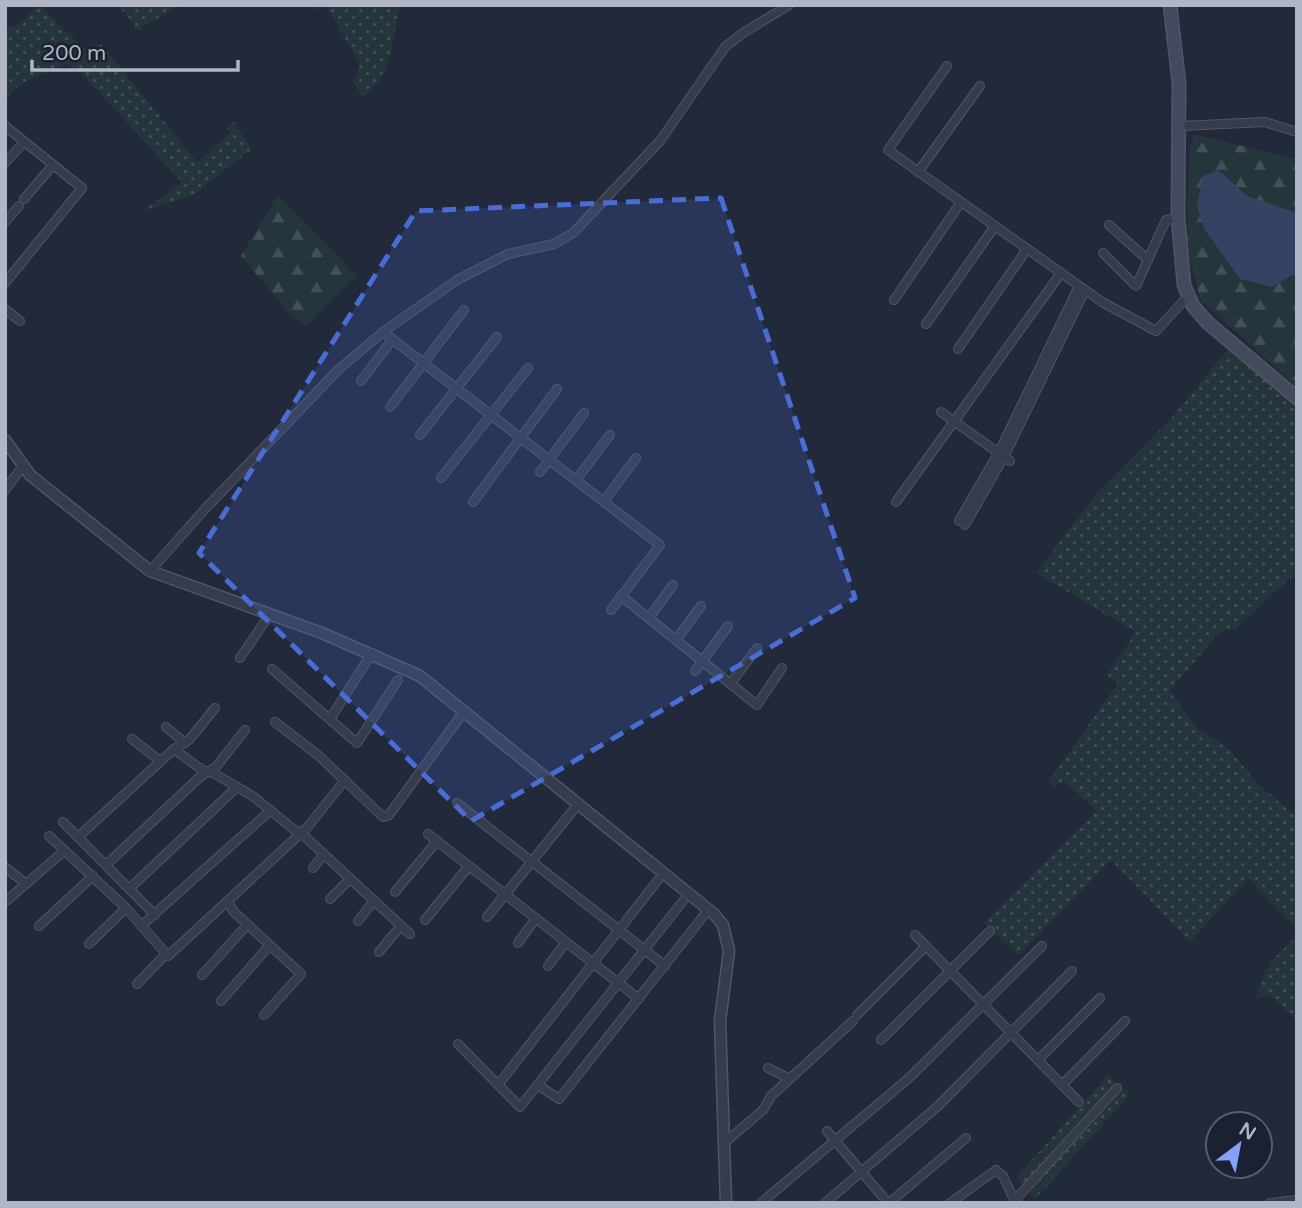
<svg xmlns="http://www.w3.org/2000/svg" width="1302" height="1208" viewBox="0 0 1302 1208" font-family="'Varela Round',sans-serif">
<defs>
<pattern id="grass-dots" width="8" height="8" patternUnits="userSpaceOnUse" patternTransform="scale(1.75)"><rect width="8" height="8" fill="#24363c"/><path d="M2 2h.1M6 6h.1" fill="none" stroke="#415157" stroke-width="1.8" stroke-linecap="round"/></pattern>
<pattern id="forest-firs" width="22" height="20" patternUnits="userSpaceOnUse" patternTransform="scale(1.75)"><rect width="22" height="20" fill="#24363c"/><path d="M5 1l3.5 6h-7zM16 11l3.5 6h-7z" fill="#415157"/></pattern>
</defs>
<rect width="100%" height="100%" fill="#22293b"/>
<g fill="url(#grass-dots)">
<path d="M39 5 85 49 101 44 197 162 230 133 227 127 234 122 252 149 193 195 143 211 182 182 79 71 65 64C42 75 20 78 5 101V29L21 23Z"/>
<polygon points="117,5 181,5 142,27 141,30 135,30 134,23"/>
<path d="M317 5H400C391 40 395 74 363 97L353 82 360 64 326 6 319 10Z"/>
<polygon points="1228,349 1297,405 1297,572 1235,629 1221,631 1169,691 1199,730 1229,749 1258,784 1297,817 1297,929 1248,878 1190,942 1111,860 1019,955 984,923 1097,811 1064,781 1055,787 1048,782 1118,683 1107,675 1136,632 1036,573 1094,497 1169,421"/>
<path d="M1297 937V1021L1269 994 1256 999C1262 971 1274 956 1297 937Z"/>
<polygon points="1108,1075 1130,1095 1035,1199 1016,1178"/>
</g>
<g fill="url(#forest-firs)">
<polygon points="1195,134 1297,160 1297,387 1200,299 1187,246 1189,147"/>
<polygon points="278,195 357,276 306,327 288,312 241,256"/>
</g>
<polygon fill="#364262" points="1218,170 1247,196 1297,213 1297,272 1272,287 1240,279 1205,230 1197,206 1203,176"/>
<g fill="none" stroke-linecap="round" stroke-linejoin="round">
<g stroke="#515666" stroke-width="10">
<g id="minor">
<polyline points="947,66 888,150 1102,302 1156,331 1188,296"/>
<polyline points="5,126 82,188 5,283"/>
<polyline points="1181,126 1265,122 1297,132"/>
<polyline points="5,163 24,142"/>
<polyline points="918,172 980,86"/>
<polyline points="24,199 53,165"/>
<polyline points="5,222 19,206"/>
<polyline points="1109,225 1148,260"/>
<polyline points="1103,253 1136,286 1166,220 1178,218"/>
<polyline points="894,300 961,202"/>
<polyline points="5,309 20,321"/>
<polyline points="926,324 995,226"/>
<polyline points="383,332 660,545 611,610"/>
<polyline points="958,349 1027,249"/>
<polyline points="361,381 392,340"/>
<polyline points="390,407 464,310"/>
<polyline points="941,412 1010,461"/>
<polyline points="420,435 497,337"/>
<polyline points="540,472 584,413"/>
<polyline points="441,478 528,368"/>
<polyline points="576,480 610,435"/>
<polyline points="5,490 22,467"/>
<polyline points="604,501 636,458"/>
<polyline points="473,502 557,389"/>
<polyline points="896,502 1061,273"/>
<polyline points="959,521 1000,450 1079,286"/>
<polyline points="965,525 1006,453 1085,290"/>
<polyline points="150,571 205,509 338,370 383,332 457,280 508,254 554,244 573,233 660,141 725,47 743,33 789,5"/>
<polyline points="621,596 757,705 782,668"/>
<polyline points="649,618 673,585"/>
<polyline points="676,640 701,606"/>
<polyline points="240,658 270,614"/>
<polyline points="272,669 357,743 398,680"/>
<polyline points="695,671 728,626"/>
<polyline points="731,683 757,648"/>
<polyline points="330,719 372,653"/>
<polyline points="275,722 319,756 383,817 389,815 465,710"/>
<polyline points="166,727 185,743"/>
<polyline points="132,739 160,761"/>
<polyline points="174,749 202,770 215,774 254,797 298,833 306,829 345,780"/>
<polyline points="457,803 665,966"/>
<polyline points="63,822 155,915"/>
<polyline points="428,834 639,999"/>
<polyline points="49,836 126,908 168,956 301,833 410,934"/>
<polyline points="78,837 174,749 189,740 215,708"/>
<polyline points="106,865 201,776 216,767 245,730"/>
<polyline points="5,867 26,884"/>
<polyline points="313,868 323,855"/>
<polyline points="129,889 237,787"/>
<polyline points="395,892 437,841"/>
<polyline points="330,899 350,879"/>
<polyline points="228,901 233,911 301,974 264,1015"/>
<polyline points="5,902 64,851"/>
<polyline points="487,917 579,803"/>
<polyline points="425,920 469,866"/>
<polyline points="358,921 373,902"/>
<polyline points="39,926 93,876"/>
<polyline points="141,926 271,810"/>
<polyline points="915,935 1079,1102"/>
<polyline points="518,943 536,918"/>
<polyline points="89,944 126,908"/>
<polyline points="379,952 400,927"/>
<polyline points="548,966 566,942"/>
<polyline points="202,975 247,925"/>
<polyline points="137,984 166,954"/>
<polyline points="221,1001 269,946"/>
<polyline points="857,1015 926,946"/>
<polyline points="881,1040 990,931"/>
<polyline points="458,1044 520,1107 683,901"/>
<polyline points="1038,1060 1100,998"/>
<polyline points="768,1068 790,1079"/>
<polyline points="498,1085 658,880"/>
<polyline points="538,1085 559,1099 709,909"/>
<polyline points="1062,1085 1125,1021"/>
<polyline points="827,1131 888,1203"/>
<polyline points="723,1144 763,1110 771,1096 853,1021"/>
<polyline points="1015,1200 1117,1088"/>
<polyline points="761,1203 909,1078 1042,946"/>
<polyline points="825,1203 937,1107 1072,971"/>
<polyline points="889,1203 966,1138"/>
<polyline points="950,1203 996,1170 1003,1176 1015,1202"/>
<polyline points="1270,1203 1297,1200"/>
</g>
</g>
<g stroke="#515666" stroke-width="13">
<polyline id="tertiary" points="5,440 30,475 150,571 322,633 420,676 714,914 723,925 729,951 720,1021 726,1203"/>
</g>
<g stroke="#515666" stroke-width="15">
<polyline id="secondary" points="1170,5 1179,83 1178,218 1184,285 1193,306 1208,323 1297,398"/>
</g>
<use href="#minor" stroke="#363c4b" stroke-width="8"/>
<use href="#tertiary" stroke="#363c4b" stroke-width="10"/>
<use href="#secondary" stroke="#444a5e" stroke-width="12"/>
</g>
<path fill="#496dd3" fill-opacity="0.2" stroke="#496dd3" stroke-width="5" stroke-dasharray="14 9" stroke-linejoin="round" d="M721 198 855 598 471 821 199 553 416 211Z"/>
<rect width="1302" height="1208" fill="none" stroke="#b1b6c7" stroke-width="14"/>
<g transform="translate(1239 1145) rotate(32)"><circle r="33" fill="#1b2130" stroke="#575d6c" stroke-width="2"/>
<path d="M0-5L12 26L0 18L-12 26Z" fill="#85a1f8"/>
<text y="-10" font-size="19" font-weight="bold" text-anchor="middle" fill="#b1b6c7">N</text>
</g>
<path d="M32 60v10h206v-10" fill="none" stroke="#b1b6c7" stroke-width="3.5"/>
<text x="42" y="60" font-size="21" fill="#b1b6c7" stroke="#1b2130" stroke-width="5" paint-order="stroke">200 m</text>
</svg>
